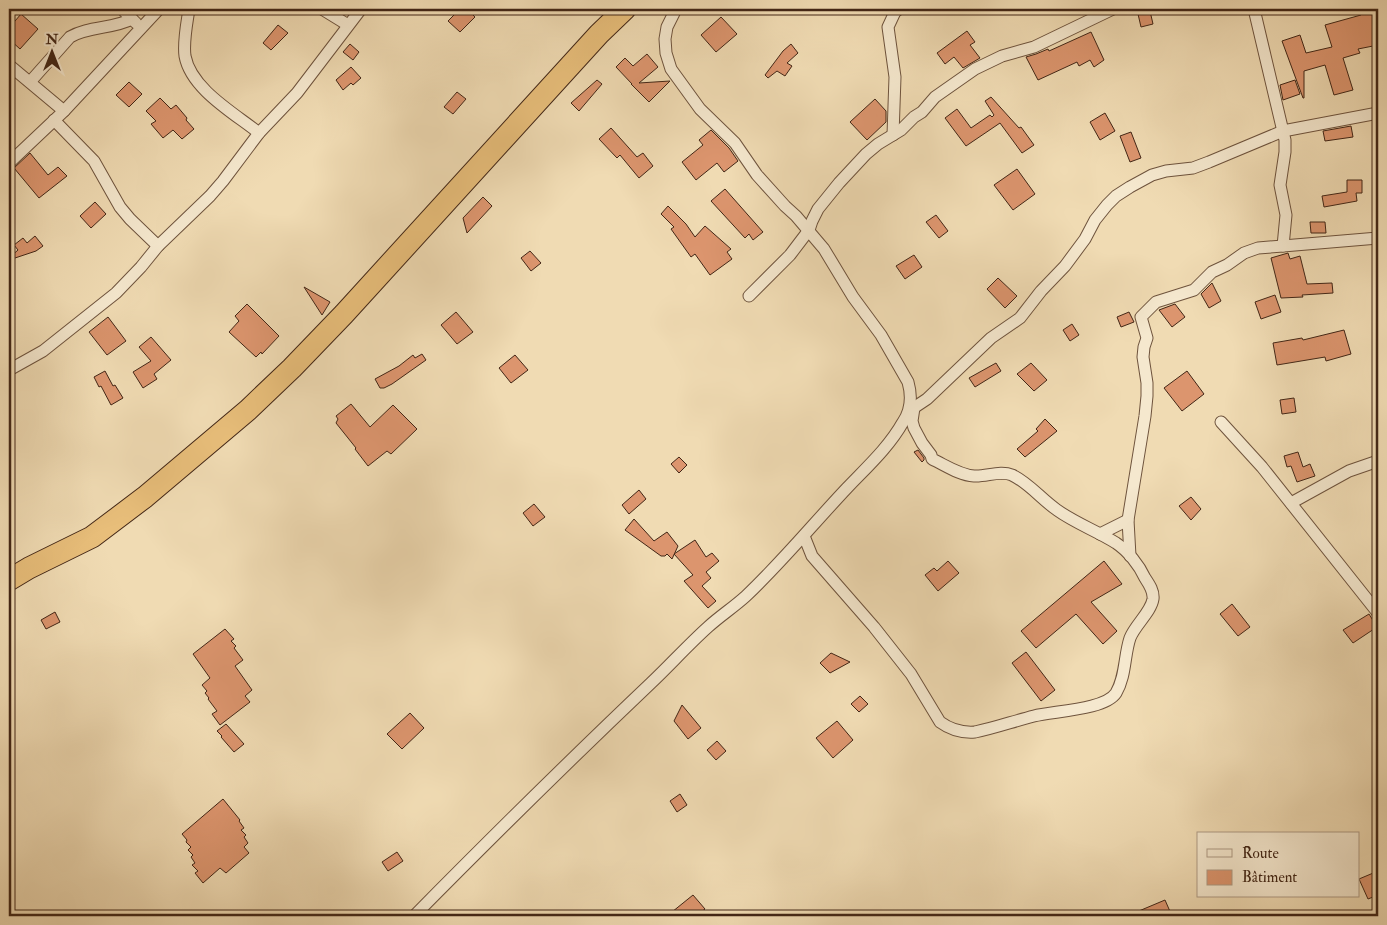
<svg xmlns="http://www.w3.org/2000/svg" width="1387" height="925" viewBox="0 0 1387 925" font-family="'IM FELL Double Pica',serif">
<rect width="100%" height="100%" fill="#f0dbb3"/>
<filter id="stains"><feTurbulence type="fractalNoise" baseFrequency=".004" numOctaves="4"/><feColorMatrix values="0 0 0 0 .2 0 0 0 0 .09 0 0 0 0 .02 0 0 0 .5 -.17"/></filter>
<radialGradient id="worn" r=".72"><stop offset=".6" stop-color="#630" stop-opacity="0"/><stop offset="1" stop-color="#630" stop-opacity=".3"/></radialGradient>
<g fill="#dc956e" stroke="#422616">
<polygon points="460,9 467,9 475,17 460,32 448,21"/>
<polygon points="1360,9 1374,9 1378,36 1378,45 1358,49 1360,53 1343,58 1353,90 1334,95 1325,65 1304,71 1304,98 1303,98 1282,41 1300,35 1306,53 1332,47 1325,25 1361,15"/>
<polygon points="1150,11 1153,24 1141,27 1138,14"/>
<polygon points="21,14 38,29 20,49 9,39 9,28"/>
<polygon points="721,17 737,34 716,52 701,35"/>
<polygon points="278,25 288,33 271,50 263,43"/>
<polygon points="967,31 975,42 970,45 980,58 963,68 954,57 945,64 937,53"/>
<polygon points="1091,32 1104,60 1094,67 1090,60 1079,66 1077,62 1038,80 1026,57 1036,54 1048,49 1049,51"/>
<polygon points="350,44 359,52 353,60 343,52"/>
<polygon points="791,44 798,53 787,63 792,66 785,76 777,71 768,78 765,75 783,51"/>
<polygon points="647,54 658,67 639,83 670,81 649,102 631,84 632,84 616,67 625,58 633,66"/>
<polygon points="351,67 361,78 353,85 351,83 343,90 336,80"/>
<polygon points="597,80 602,84 579,111 571,103"/>
<polygon points="1295,80 1300,94 1283,100 1280,85"/>
<polygon points="129,82 142,94 129,107 116,95"/>
<polygon points="457,92 466,99 453,114 444,107"/>
<polygon points="991,97 1019,128 1021,127 1034,145 1022,153 1000,123 966,146 945,118 957,109 971,128 990,115 992,117 994,115 985,101"/>
<polygon points="160,98 171,109 176,105 187,118 186,120 194,129 182,139 173,130 163,138 151,124 156,121 146,111"/>
<polygon points="875,99 886,111 886,122 867,140 850,122"/>
<polygon points="1105,113 1115,131 1100,140 1090,122"/>
<polygon points="1351,126 1353,137 1325,141 1323,131"/>
<polygon points="611,128 637,157 643,153 653,166 639,178 620,155 617,158 599,139"/>
<polygon points="711,130 729,148 738,161 724,172 717,163 696,180 682,162 703,145 699,140"/>
<polygon points="1131,132 1141,158 1130,162 1120,136"/>
<polygon points="30,153 48,175 58,167 67,176 39,198 14,168"/>
<polygon points="1017,169 1035,194 1013,210 994,185"/>
<polygon points="1347,180 1362,180 1362,193 1356,193 1357,201 1324,207 1322,196 1347,192"/>
<polygon points="725,189 763,232 753,240 749,234 745,238 711,201"/>
<polygon points="483,197 492,206 467,233 463,218"/>
<polygon points="95,202 106,214 91,228 80,216"/>
<polygon points="668,206 686,224 695,237 705,226 731,249 727,252 732,259 710,275 695,254 691,257 671,229 674,227 661,214"/>
<polygon points="936,215 948,231 939,238 926,222"/>
<polygon points="1310,222 1325,222 1326,233 1311,233"/>
<polygon points="35,236 43,246 36,251 9,260 9,258 18,250 14,245 23,238 27,243"/>
<polygon points="530,251 541,263 531,271 521,258"/>
<polygon points="1288,253 1290,259 1300,256 1307,284 1332,283 1333,293 1302,295 1303,297 1281,298 1271,258"/>
<polygon points="914,255 922,267 905,279 896,266"/>
<polygon points="998,278 1017,296 1005,308 987,289"/>
<polygon points="1212,283 1221,301 1209,308 1201,294"/>
<polygon points="304,287 330,302 322,315"/>
<polygon points="1275,295 1281,312 1261,319 1255,302"/>
<polygon points="247,304 279,336 262,354 261,352 256,357 229,332 239,321 235,316"/>
<polygon points="1175,304 1185,317 1172,327 1159,310"/>
<polygon points="456,312 473,332 457,344 441,325"/>
<polygon points="1129,312 1134,322 1121,327 1117,317"/>
<polygon points="108,317 126,341 107,355 89,332"/>
<polygon points="1072,324 1079,335 1070,341 1063,330"/>
<polygon points="1344,330 1351,354 1326,361 1325,357 1277,365 1273,343 1302,338 1303,340"/>
<polygon points="151,337 171,360 154,374 157,379 143,388 133,372 151,361 139,347"/>
<polygon points="422,354 426,360 392,384 384,388 380,388 375,379 399,366 413,355 415,358"/>
<polygon points="515,355 528,370 511,383 499,368"/>
<polygon points="996,363 1001,371 975,387 969,378"/>
<polygon points="1031,363 1047,380 1034,391 1017,374"/>
<polygon points="105,371 113,386 115,385 123,398 111,405 101,386 99,387 94,377"/>
<polygon points="1187,371 1204,394 1182,411 1164,388"/>
<polygon points="1294,398 1296,412 1282,414 1280,400"/>
<polygon points="351,404 370,427 393,405 417,429 391,454 387,451 368,466 355,449 356,448 336,423 338,419 336,416"/>
<polygon points="1045,419 1057,431 1025,457 1017,449 1038,431 1036,429"/>
<polygon points="918,450 924,458 924,460 922,462 914,452"/>
<polygon points="1298,452 1303,467 1310,464 1315,476 1297,482 1291,466 1287,467 1284,456"/>
<polygon points="679,457 687,465 679,473 671,464"/>
<polygon points="639,490 646,499 629,514 622,505"/>
<polygon points="1191,497 1201,509 1191,520 1179,506"/>
<polygon points="534,504 545,517 533,526 523,513"/>
<polygon points="634,519 654,541 667,532 678,546 672,559 667,554 665,556 661,556 625,530"/>
<polygon points="695,540 706,557 712,553 719,561 706,572 711,578 702,586 716,601 708,608 684,581 693,575 674,554"/>
<polygon points="948,561 959,573 938,591 925,575 934,568 937,571"/>
<polygon points="1104,561 1122,584 1091,602 1117,631 1103,644 1076,614 1036,648 1021,631"/>
<polygon points="1232,604 1250,627 1238,636 1220,614"/>
<polygon points="55,612 60,622 46,629 41,620"/>
<polygon points="1369,614 1377,627 1353,643 1343,630"/>
<polygon points="225,629 234,639 231,641 236,646 234,648 243,660 235,666 252,690 245,696 250,702 220,725 212,714 217,711 208,699 209,698 205,693 207,691 202,685 210,678 193,654"/>
<polygon points="1026,652 1055,690 1041,701 1012,663"/>
<polygon points="831,653 850,662 830,673 820,663"/>
<polygon points="860,696 868,704 859,712 851,704"/>
<polygon points="682,705 701,728 688,739 674,721"/>
<polygon points="410,713 424,728 402,749 387,734"/>
<polygon points="837,721 853,740 833,758 816,738"/>
<polygon points="226,724 244,744 234,752 221,737 222,736 217,731"/>
<polygon points="717,741 726,751 716,760 707,750"/>
<polygon points="680,794 687,805 677,812 670,801"/>
<polygon points="223,799 240,820 239,821 244,828 241,830 246,835 244,837 248,843 244,847 249,853 226,873 220,868 203,883 195,873 198,871 192,865 195,863 191,857 193,855 188,850 191,847 186,842 187,840 182,834"/>
<polygon points="397,852 403,861 388,871 382,862"/>
<polygon points="1378,871 1378,895 1368,899 1359,879"/>
<polygon points="693,895 705,909 696,916 667,916"/>
<polygon points="1165,900 1172,916 1127,916"/>
</g>
<g fill="none" stroke-linecap="round" stroke-linejoin="round">
<g stroke="#6e533d" stroke-width="13">
<g id="street">
<polyline points="122,9 136,23"/>
<path d="M189 9C187 23 183 41 185 56 191 89 234 113 259 133"/>
<polyline points="322,9 348,25"/>
<polyline points="1254,9 1285,140 1285,152 1280,185 1286,215 1283,246"/>
<polyline points="9,65 64,111"/>
<path d="M30 82 70 37C89 26 113 29 132 19"/>
<polyline points="54,120 94,161 120,207 130,219 158,246"/>
<polyline points="893,135 895,77 888,27 895,12 899,9"/>
<polyline points="9,163 64,111 159,9"/>
<polyline points="749,296 790,255 809,230 812,221 818,209 839,183 866,154 878,144 901,130 914,117 922,112 935,97 975,69 1002,56 1034,47 1113,9"/>
<polyline points="9,370 43,351 116,293 141,267 158,246 210,196 223,181 259,133 297,93 361,9"/>
<polyline points="909,411 927,399 991,338 1020,318 1041,291 1065,266 1085,239 1095,220 1107,205 1116,196 1130,187 1152,175 1166,171 1193,168 1209,162 1283,131 1378,113"/>
<polyline points="1221,422 1262,467 1378,613"/>
<polyline points="1291,503 1349,471 1378,461"/>
<polyline points="1100,534 1128,520"/>
<path d="M804 536 812 556 874 627 911 674 940 722C951 730 962 733 975 732 995 728 1014 721 1034 716 1053 711 1105 710 1116 693 1126 676 1124 656 1130 638 1135 625 1151 612 1153 599 1154 591 1149 584 1145 578 1139 565 1128 551 1116 543 1097 531 1075 523 1057 510 1041 499 1029 483 1012 475 1000 470 986 477 974 476 959 475 945 465 932 459L931 455 922 443 914 428 912 421 914 408"/>
<polyline points="1130,556 1128,520 1145,416 1147,396 1147,383 1143,357 1144,347 1147,338 1141,317 1156,302 1194,290 1212,272 1227,265 1244,253 1258,248 1283,246 1378,238"/>
<path d="M414 916C492 837 571 759 651 683 670 665 688 645 708 627 720 616 734 607 746 596 782 562 813 524 847 488 867 467 889 447 903 422 911 410 912 396 908 382L881 335 853 297 824 249 796 216 785 206 757 175 735 143 700 109 671 69 666 53 665 39 667 27 676 9"/>
</g>
</g>
<g stroke="#422616" stroke-width="23">
<polyline id="highway" points="9,580 29,568 92,537 145,497 248,410 292,368 344,314 599,34 625,9"/>
</g>
<use href="#street" stroke="#f5e8ce" stroke-width="11"/>
<use href="#highway" stroke="#e8be7a" stroke-width="21"/>
</g>
<rect width="1387" height="925" fill="none" stroke="#f0dbb3" stroke-width="30"/>
<rect x="10" y="10" width="1367" height="905" fill="none" stroke="#422616" stroke-width="2.5"/>
<rect x="15" y="15" width="1357" height="895" fill="none" stroke="#422616"/>
<rect x="1197" y="832" width="162" height="65" fill="#f5e8ce" stroke="#ad9a84"/>
<rect x="1207" y="849" width="25" height="8" fill="#f5e8ce" stroke="#ad9a84"/>
<text x="1242" y="858" font-size="15" fill="#422616">Route</text>
<rect x="1207" y="870" width="25" height="15" fill="#dc956e" stroke="#ad9a84"/>
<text x="1242" y="882" font-size="15" fill="#422616">Bâtiment</text>
<g transform="translate(52 52)" stroke="#f5e8ce" stroke-width="4" paint-order="stroke">
<path d="M0-4L9 19L0 12L-9 19Z" fill="#422616"/>
<text y="-8" font-size="14" font-weight="bold" text-anchor="middle" fill="#422616">N</text>
</g>
<rect width="100%" height="100%" filter="url(#stains)"/>
<rect width="100%" height="100%" fill="url(#worn)"/>
</svg>
